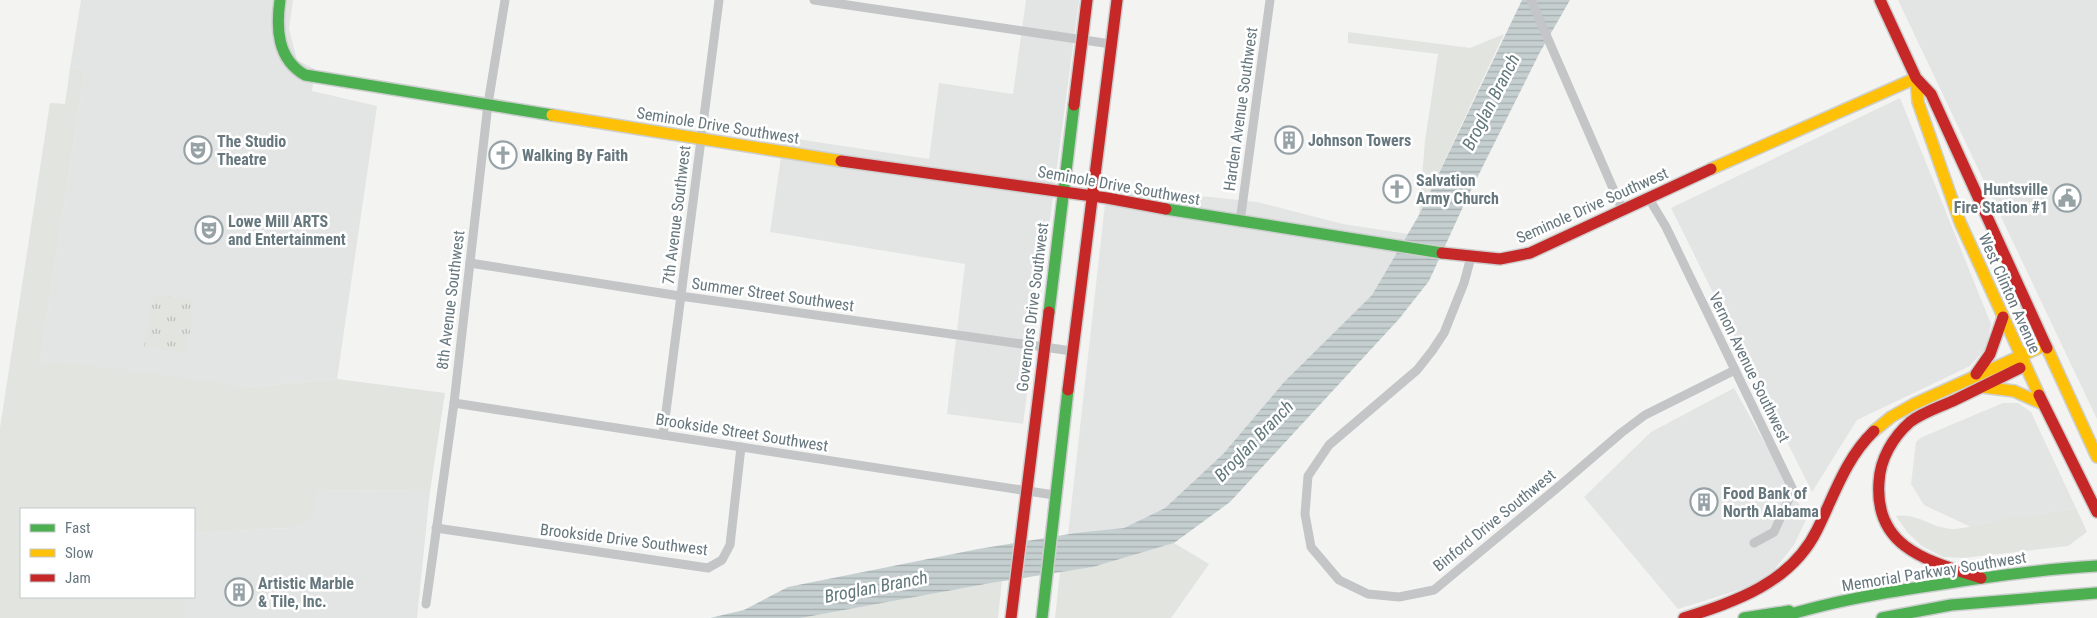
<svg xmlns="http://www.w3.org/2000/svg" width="2097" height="618" viewBox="0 0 2097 618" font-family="'Roboto Condensed',sans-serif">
<defs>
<pattern id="park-tufts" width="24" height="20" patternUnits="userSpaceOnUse" patternTransform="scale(1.25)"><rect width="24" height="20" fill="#e2e4df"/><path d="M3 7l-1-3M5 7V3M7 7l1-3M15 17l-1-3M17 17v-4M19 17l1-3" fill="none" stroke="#bbbeba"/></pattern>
<pattern id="water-rules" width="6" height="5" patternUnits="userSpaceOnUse" patternTransform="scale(1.25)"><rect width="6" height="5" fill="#c6cfd0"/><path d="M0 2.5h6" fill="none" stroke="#a5adae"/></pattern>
</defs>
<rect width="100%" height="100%" fill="#f3f3f2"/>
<g fill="#e3e4e4">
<polygon points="81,0 293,0 289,29 297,60 315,69 312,91 377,106 337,379 248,387 40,362 85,70 70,68"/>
<polygon points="1026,0 1079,0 1023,424 947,414 965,264 770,232 784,137 929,159 939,83 1013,94"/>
<polygon points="1898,0 2097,0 2097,419"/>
<polygon points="1900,98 1991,324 1986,348 1970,366 1857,420 1812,492 1671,208"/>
<polygon points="1107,186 1257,202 1343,224 1408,234 1372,295 1284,382 1223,454 1165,508 1124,528 1068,535"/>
<polygon points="1734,388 1807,518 1794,545 1774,570 1751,586 1678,609 1584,497 1651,432"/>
<polygon points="2003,403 2018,403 2031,412 2076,508 1988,522 1971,527 1924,505 1911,484 1916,442 1922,437"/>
<polygon points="316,490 430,491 417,618 183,618 183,597 194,597 194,533 289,528"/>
</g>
<g fill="#e2e4df">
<polygon points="1348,32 1470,48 1504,34 1419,215 1425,141 1438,54 1348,43"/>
<polygon points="70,68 85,70 40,362 74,363 248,387 337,379 445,393 430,491 317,490 311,521 289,528 194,533 194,509 21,509 21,597 183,597 183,618 0,618 0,428 50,103 65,104"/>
<path d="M2076 508 2087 532 2068 546 1963 558 1943 557 1922 546 1908 533 1896 516C1918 512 1931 529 1955 529 1967 528 1977 525 1989 522 2017 516 2047 513 2076 508Z"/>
<polygon points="1174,543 1209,564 1171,618 1055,618 1060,572 1093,567"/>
<polygon points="1002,581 998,618 801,618 991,583"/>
</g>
<polygon fill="url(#park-tufts)" points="153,294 194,300 187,353 144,347"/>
<polygon fill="url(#water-rules)" points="1522,0 1570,0 1539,54 1467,198 1429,281 1399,319 1230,502 1174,543 1093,567 991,583 801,618 710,618 744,610 788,587 978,549 1076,533 1124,528 1165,508 1223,454 1284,382 1372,295 1419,215"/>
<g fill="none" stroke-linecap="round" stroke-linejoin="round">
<g stroke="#cdcfcf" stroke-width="14">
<g id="fast">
<path d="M280 0C276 28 277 59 305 75L552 115"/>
<polyline points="1166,209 1442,253"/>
<polyline points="1049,312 1074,105"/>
<polyline points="1042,618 1068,390"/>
<polyline points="1744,618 1789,611"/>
<path d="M1778 618C1832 601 1886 592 1942 584 1993 576 2045 569 2097 566"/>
<polyline points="1882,618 1951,605 2097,593"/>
</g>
</g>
<g stroke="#cdcfcf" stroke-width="14">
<g id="slow">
<polyline points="1916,78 1918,102 1960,222 2039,395"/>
<polyline points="552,115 841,161"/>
<polyline points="1711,169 1916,78"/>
<polyline points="2047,348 2097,457"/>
<polyline points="1982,387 2014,391 2043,404"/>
<polyline points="1874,431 1891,417 1914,404 2045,345"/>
</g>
</g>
<g stroke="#cdcfcf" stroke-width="14">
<g id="jam">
<polyline points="1880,0 1916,78 1931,94 2047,348"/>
<polyline points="1074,105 1087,0"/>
<polyline points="841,161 1107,198 1166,209"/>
<polyline points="1442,253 1500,259 1530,253 1711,169"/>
<polyline points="1976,374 1990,354 2003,317"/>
<polyline points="1068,390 1117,0"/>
<polyline points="2039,395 2097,512"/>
<path d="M1981 578C1928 561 1874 548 1879 482 1880 459 1893 437 1910 422 1923 412 1940 407 1955 400 1977 389 1998 379 2020 368"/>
<polyline points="1011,618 1049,312"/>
<path d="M1684 618C1736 601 1791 583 1817 530 1834 496 1845 459 1874 431"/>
</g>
</g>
<g stroke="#c3c5c6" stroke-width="9">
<polyline points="814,0 1111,44"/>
<polyline points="1531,0 1622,209"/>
<polyline points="1648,197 1666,227 1793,490 1774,532 1754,543"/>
<polyline points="1240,222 1270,0"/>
<polyline points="1471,257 1464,283 1444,333 1432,351 1417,370 1329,445 1308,476 1305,514 1311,547 1339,580 1368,594 1399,597 1434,590 1557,488 1621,433 1645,415 1735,370"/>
<polyline points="470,263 680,296 1072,351"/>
<polyline points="454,403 1054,495"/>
<polyline points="663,435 719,0"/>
<polyline points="436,528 708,568 722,560 730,545 741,447"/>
<polyline points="426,604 454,403 488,104 505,0"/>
</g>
<use href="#fast" stroke="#4caf50" stroke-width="11"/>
<use href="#slow" stroke="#ffc107" stroke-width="11"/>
<use href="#jam" stroke="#c62828" stroke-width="11"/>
</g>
<defs>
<g id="building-ring" transform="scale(1.4375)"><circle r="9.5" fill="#fff" stroke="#97a2a7" stroke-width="1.5"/><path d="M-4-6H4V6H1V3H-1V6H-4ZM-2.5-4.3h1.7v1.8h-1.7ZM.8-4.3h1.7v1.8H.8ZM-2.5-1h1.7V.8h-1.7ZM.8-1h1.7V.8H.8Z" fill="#97a2a7"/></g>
<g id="theatre-ring" transform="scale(1.4375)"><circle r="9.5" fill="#fff" stroke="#97a2a7" stroke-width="1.5"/><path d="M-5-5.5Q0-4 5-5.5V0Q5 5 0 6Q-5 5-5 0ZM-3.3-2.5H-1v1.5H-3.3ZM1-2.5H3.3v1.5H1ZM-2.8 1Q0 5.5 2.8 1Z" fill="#97a2a7"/></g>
<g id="church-ring" transform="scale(1.4375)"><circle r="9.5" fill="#fff" stroke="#97a2a7" stroke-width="1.5"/><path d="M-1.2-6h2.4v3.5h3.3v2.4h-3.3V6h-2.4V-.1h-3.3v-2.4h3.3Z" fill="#97a2a7"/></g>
<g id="civic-ring" transform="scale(1.4375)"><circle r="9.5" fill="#fff" stroke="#97a2a7" stroke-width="1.5"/><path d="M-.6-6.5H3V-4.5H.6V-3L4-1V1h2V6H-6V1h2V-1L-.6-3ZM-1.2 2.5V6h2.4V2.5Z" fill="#97a2a7"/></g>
</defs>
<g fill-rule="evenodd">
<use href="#building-ring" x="1289" y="140"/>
<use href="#theatre-ring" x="198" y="150"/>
<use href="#church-ring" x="503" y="155"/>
<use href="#church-ring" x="1397" y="189"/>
<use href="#civic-ring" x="2067" y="198"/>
<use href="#theatre-ring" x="209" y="230"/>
<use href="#building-ring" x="1704" y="502"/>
<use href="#building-ring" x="239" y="592"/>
</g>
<g text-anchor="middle" stroke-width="5" stroke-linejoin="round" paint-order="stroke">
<g font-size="16" fill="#66777e" stroke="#fff">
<text transform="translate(1240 109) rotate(-82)" y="6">Harden Avenue Southwest</text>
<text transform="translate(718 125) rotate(9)" y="6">Seminole Drive Southwest</text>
<text transform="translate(1119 185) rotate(10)" y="6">Seminole Drive Southwest</text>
<text transform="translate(1592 205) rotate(-24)" y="6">Seminole Drive Southwest</text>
<text transform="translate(676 215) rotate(-83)" y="6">7th Avenue Southwest</text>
<text transform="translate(2010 293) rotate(66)" y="6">West Clinton Avenue</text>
<text transform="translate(773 294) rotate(8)" y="6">Summer Street Southwest</text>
<text transform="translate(450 300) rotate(-83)" y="6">8th Avenue Southwest</text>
<text transform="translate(1032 307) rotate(-83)" y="6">Governors Drive Southwest</text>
<text transform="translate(1750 367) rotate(64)" y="6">Vernon Avenue Southwest</text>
<text transform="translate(742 432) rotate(9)" y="6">Brookside Street Southwest</text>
<text transform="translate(1494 520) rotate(-39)" y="6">Binford Drive Southwest</text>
<text transform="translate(624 539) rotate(7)" y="6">Brookside Drive Southwest</text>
<text transform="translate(1934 571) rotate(-9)" y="6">Memorial Parkway Southwest</text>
</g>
<g font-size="16" font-weight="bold" fill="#66777e" stroke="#fff" text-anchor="start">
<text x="1308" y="146">Johnson Towers</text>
<text x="217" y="147">The Studio<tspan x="217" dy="18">Theatre</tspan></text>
<text x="522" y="161">Walking By Faith</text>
<text x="1416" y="186">Salvation<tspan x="1416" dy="18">Army Church</tspan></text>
<text x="2048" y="195" text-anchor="end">Huntsville<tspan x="2048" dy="18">Fire Station #1</tspan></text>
<text x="228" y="227">Lowe Mill ARTS<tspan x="228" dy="18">and Entertainment</tspan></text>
<text x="1723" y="499">Food Bank of<tspan x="1723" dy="18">North Alabama</tspan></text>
<text x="258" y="589">Artistic Marble<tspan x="258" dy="18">&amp; Tile, Inc.</tspan></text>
</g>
<g font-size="18" font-style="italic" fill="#62787b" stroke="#fff">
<text transform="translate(1491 102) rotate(-63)" y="6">Broglan Branch</text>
<text transform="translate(1254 441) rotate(-46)" y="6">Broglan Branch</text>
<text transform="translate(876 587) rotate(-11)" y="6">Broglan Branch</text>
</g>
</g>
<rect x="20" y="508" width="175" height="90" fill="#ffffff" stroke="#c2c9cb"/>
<rect x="30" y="524" width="25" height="8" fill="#4caf50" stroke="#c2c9cb"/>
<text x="65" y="533" font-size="15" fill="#66777e">Fast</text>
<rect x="30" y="549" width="25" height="8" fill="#ffc107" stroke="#c2c9cb"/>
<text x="65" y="558" font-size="15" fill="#66777e">Slow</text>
<rect x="30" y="574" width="25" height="8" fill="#c62828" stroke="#c2c9cb"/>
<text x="65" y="583" font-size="15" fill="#66777e">Jam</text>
</svg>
